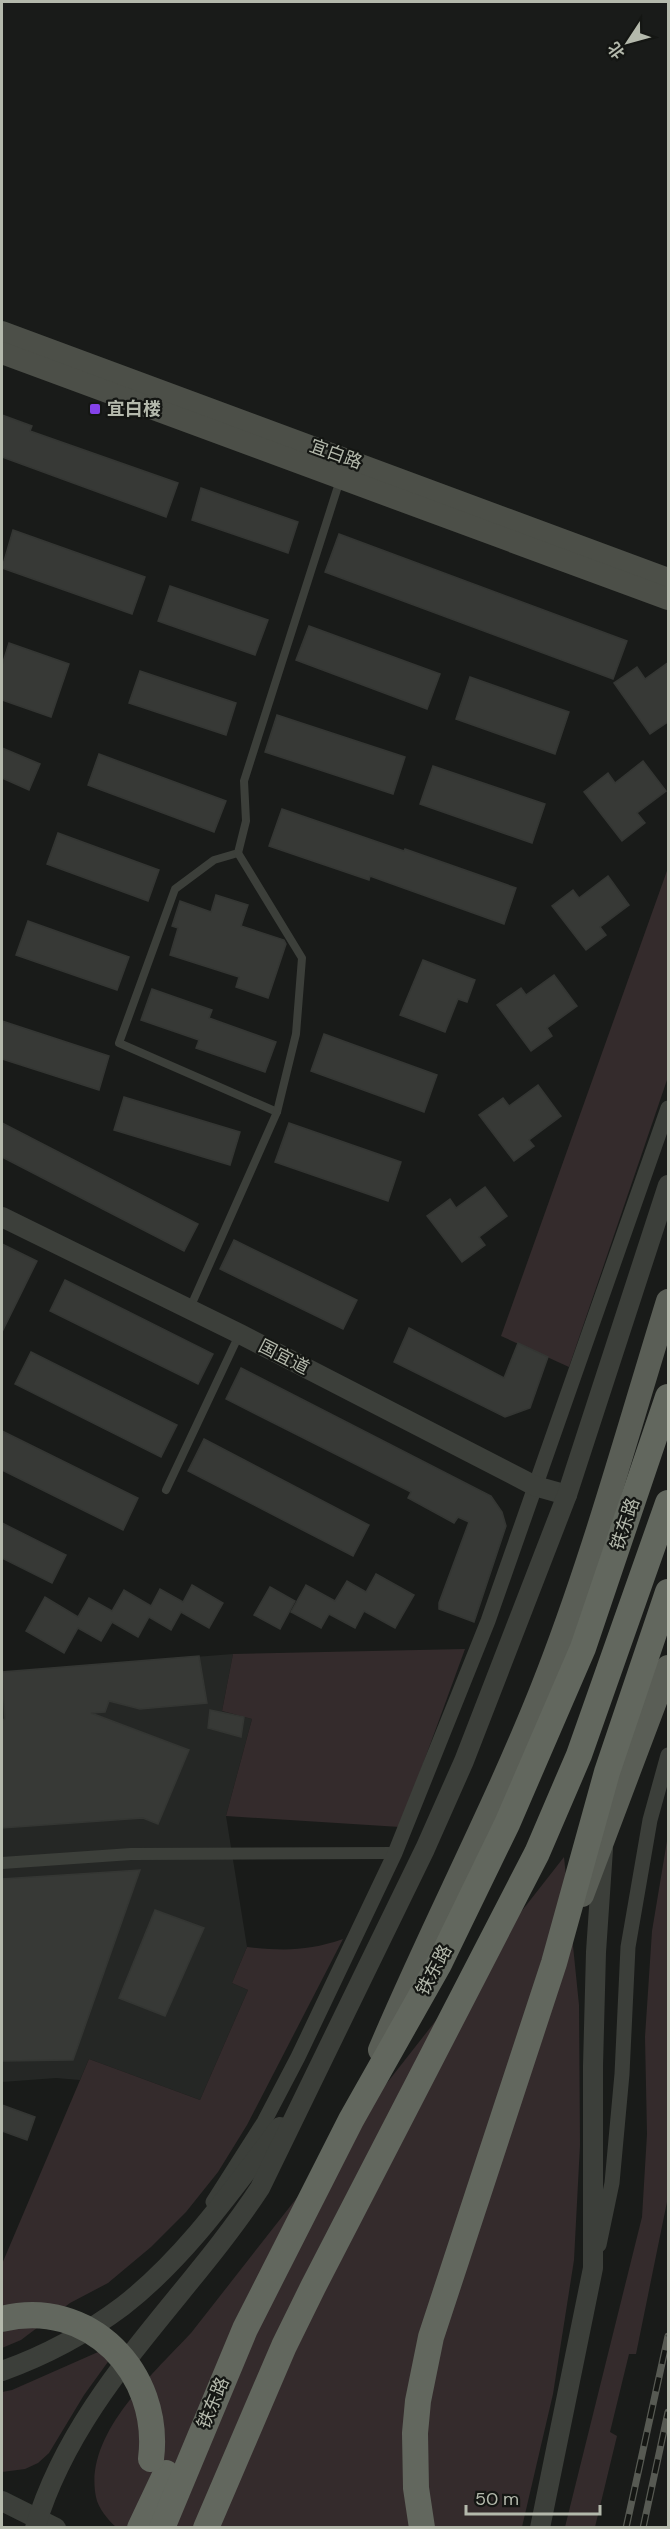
<svg xmlns="http://www.w3.org/2000/svg" width="670" height="2529" viewBox="0 0 670 2529" font-family="'DM Sans','Noto Sans SC',sans-serif">
<rect width="100%" height="100%" fill="#191b19"/>
<polygon fill="#252725" points="233,1654 222,1711 252,1719 226,1816 247,1947 232,1983 248,1990 200,2100 89,2059 80,2080 56,2078 2,2082 2,1672"/>
<g fill="#342b2c">
<polygon points="668,868 668,1077 569,1367 501,1336"/>
<polygon points="465,1649 400,1827 226,1816 252,1719 222,1711 233,1654"/>
<polygon points="668,1835 668,2197 636,2354 629,2354 610,2432 617,2436 595,2527 565,2527 642,2217 647,2134 645,2037 652,1931"/>
<path d="M564 1857 579 2005 580 2145 574 2260 553 2394 522 2527H116C108 2520 98 2508 96 2497 83 2435 153 2374 191 2333Z"/>
<path d="M343 1939 247 2125 218 2172 186 2212 151 2247 108 2283 70 2303 21 2340 2 2348V2264L89 2059 200 2100 248 1990 232 1983 247 1947C284 1951 308 1951 343 1939Z"/>
<polygon points="123,2341 84,2395 49,2453 38,2463 25,2469 2,2472 2,2392 12,2390"/>
</g>
<g fill="#373936" stroke="#343633" stroke-width="1.5">
<polygon points="2,415 32,426 30,431 178,483 166,517 2,457"/>
<polygon points="201,488 298,522 288,553 192,520"/>
<polygon points="13,530 145,577 132,614 2,568"/>
<polygon points="339,534 627,641 613,679 325,572"/>
<polygon points="170,586 268,620 255,655 158,621"/>
<polygon points="309,626 440,674 427,709 296,660"/>
<polygon points="9,643 69,664 51,717 2,700 2,665"/>
<polygon points="669,662 669,721 650,734 614,683 637,667 645,679"/>
<polygon points="140,671 236,703 226,735 129,703"/>
<polygon points="470,677 569,712 555,754 456,719"/>
<polygon points="277,715 405,757 393,794 265,752"/>
<polygon points="2,748 40,764 29,790 2,778"/>
<polygon points="99,754 226,801 214,832 88,785"/>
<polygon points="643,761 666,791 637,813 645,823 622,841 584,792 608,773 615,783"/>
<polygon points="433,766 545,804 532,843 420,804"/>
<polygon points="282,809 404,851 405,849 516,888 504,924 370,876 369,880 269,846"/>
<polygon points="58,833 159,870 148,901 47,864"/>
<polygon points="608,876 629,905 600,927 606,935 586,950 552,906 573,890 579,898"/>
<polygon points="216,895 248,905 241,926 284,940 286,944 268,998 236,987 239,977 170,955 178,928 172,926 180,901 211,912"/>
<polygon points="28,921 129,957 117,990 16,955"/>
<polygon points="423,960 475,980 467,1002 458,999 445,1032 400,1015"/>
<polygon points="554,975 577,1006 547,1028 552,1036 531,1051 497,1005 521,988 526,995"/>
<polygon points="152,989 212,1010 209,1018 276,1042 265,1072 196,1048 199,1040 141,1020"/>
<polygon points="2,1021 109,1056 99,1090 2,1059"/>
<polygon points="324,1034 437,1075 424,1112 311,1071"/>
<polygon points="538,1085 561,1116 529,1140 534,1146 514,1161 479,1115 503,1098 509,1106"/>
<polygon points="124,1097 240,1132 230,1165 114,1130"/>
<polygon points="2,1123 198,1224 184,1251 2,1157"/>
<polygon points="289,1123 401,1162 388,1201 275,1162"/>
<polygon points="485,1187 507,1216 479,1237 485,1245 462,1262 427,1216 450,1199 456,1208"/>
<polygon points="234,1240 357,1300 343,1329 220,1269"/>
<polygon points="2,1244 37,1261 2,1332"/>
<polygon points="65,1280 213,1354 198,1384 50,1311"/>
<polygon points="409,1328 504,1378 518,1343 548,1357 530,1408 505,1417 394,1362"/>
<polygon points="31,1352 177,1425 161,1457 15,1384"/>
<polygon points="241,1368 491,1496 502,1512 506,1526 474,1622 439,1609 439,1603 469,1522 458,1517 454,1523 408,1498 411,1492 226,1399"/>
<polygon points="2,1431 138,1498 123,1530 2,1470"/>
<polygon points="204,1439 369,1525 353,1556 188,1471"/>
<polygon points="2,1523 66,1555 52,1583 2,1558"/>
<polygon points="376,1574 414,1595 395,1628 364,1611 355,1628 329,1614 321,1628 291,1612 306,1585 335,1601 347,1581 366,1592"/>
<polygon points="192,1585 223,1603 209,1628 181,1612 171,1630 149,1617 138,1637 112,1622 101,1641 78,1628 64,1653 26,1631 45,1597 78,1617 89,1598 112,1611 124,1590 151,1606 160,1589 183,1602"/>
<polygon points="270,1587 295,1601 280,1629 254,1615"/>
<polygon points="199,1656 207,1703 140,1709 109,1701 105,1712 91,1713 189,1750 158,1824 143,1818 2,1828 2,1720 5,1719 2,1672"/>
<polygon points="210,1710 244,1717 241,1737 208,1728"/>
<polygon points="140,1870 73,2060 2,2061 2,1879"/>
<polygon points="155,1910 204,1928 165,2016 119,1998"/>
<polygon points="2,2105 35,2117 27,2140 2,2131"/>
</g>
<g fill="none" stroke-linecap="round" stroke-linejoin="round">
<g stroke="#3c3f3a" stroke-width="8">
<polyline points="277,1112 119,1043 175,889 214,860 238,853 246,821 244,781 340,480"/>
<polyline points="190,1308 277,1112 296,1034 302,958 238,853"/>
<polyline points="166,1490 239,1335"/>
</g>
<polyline stroke="#3c3f3a" stroke-width="12" points="2,1863 131,1854 395,1853"/>
<g stroke="#3c3f3a" stroke-width="15">
<polyline points="213,2202 264,2122 298,2057 395,1853 488,1621 668,1108"/>
<polyline points="599,2245 612,2183 622,2074 628,1947 650,1820 668,1755"/>
</g>
<g stroke="#3c3f3a" stroke-width="20">
<polyline points="2,1217 240,1334 535,1486 567,1495"/>
<path d="M2 2371C44 2356 87 2333 123 2306 185 2258 233 2189 280 2127"/>
<polyline points="2,2501 56,2528"/>
<path d="M35 2528C75 2393 186 2301 260 2188L425 1849 464 1761 567 1495 668 1185"/>
<polyline points="540,2528 593,2268 593,2066 596,1952 603,1849"/>
</g>
<g stroke="#4c4f48" stroke-width="22">
<polyline points="2,332 668,579"/>
<polyline points="2,353 668,599"/>
</g>
<g stroke="#5a5e56" stroke-width="24">
<polyline points="582,1895 668,1667"/>
<path d="M380 2050C431 1929 493 1812 542 1689 592 1563 628 1430 668 1301"/>
</g>
<g stroke="#62675e" stroke-width="26">
<polyline points="140,2528 166,2473"/>
<polyline points="162,2528 245,2329 351,2120 439,1964 507,1824 583,1648 668,1397"/>
<polyline points="206,2528 284,2346 313,2287 537,1853 579,1755 668,1503"/>
<polyline points="422,2528 416,2488 415,2433 418,2401 431,2337 554,1963 607,1772 668,1592"/>
</g>
<g stroke="#575a53" stroke-width="7">
<g id="rail">
<polyline points="626,2528 668,2336"/>
<polyline points="643,2528 668,2412"/>
</g>
</g>
<use href="#rail" stroke="#141613" stroke-width="4.5" stroke-dasharray="14" stroke-linecap="butt"/>
<path stroke="#62675e" stroke-width="26" d="M2 2319C89 2297 162 2373 151 2459"/>
</g>
<rect fill="#8442e9" stroke="#141613" stroke-width="2" x="89" y="403" width="12" height="12" rx="3"/>
<g text-anchor="middle" stroke-width="4.5" stroke-linejoin="round" paint-order="stroke">
<g font-size="18" font-weight="bold" fill="#b4b9ac" stroke="#141613" text-anchor="start">
<text x="107" y="415">宜白楼</text>
</g>
<g font-size="18" fill="#b4b9ac" stroke="#141613">
<text transform="translate(336 454) rotate(20)" y="6">宜白路</text>
<text transform="translate(284 1357) rotate(27)" y="6">国宜道</text>
<text transform="translate(625 1524) rotate(-71)" y="6">铁东路</text>
<text transform="translate(434 1970) rotate(-62)" y="6">铁东路</text>
<text transform="translate(213 2403) rotate(-67)" y="6">铁东路</text>
</g>
</g>
<rect width="670" height="2529" fill="none" stroke="#b4b9ac" stroke-width="6"/>
<g transform="translate(628 42) rotate(234)" stroke="#141613" stroke-width="4.5" paint-order="stroke">
<path d="M0-4.5L10 22L0 15L-10 22Z" fill="#b4b9ac"/>
<text y="-9" font-size="16" font-weight="bold" text-anchor="middle" fill="#b4b9ac">北</text>
</g>
<path d="M466 2505v9h134v-9" fill="none" stroke="#b4b9ac" stroke-width="3"/>
<text x="475" y="2505" font-size="18" fill="#b4b9ac" stroke="#141613" stroke-width="4.5" paint-order="stroke">50 m</text>
</svg>
